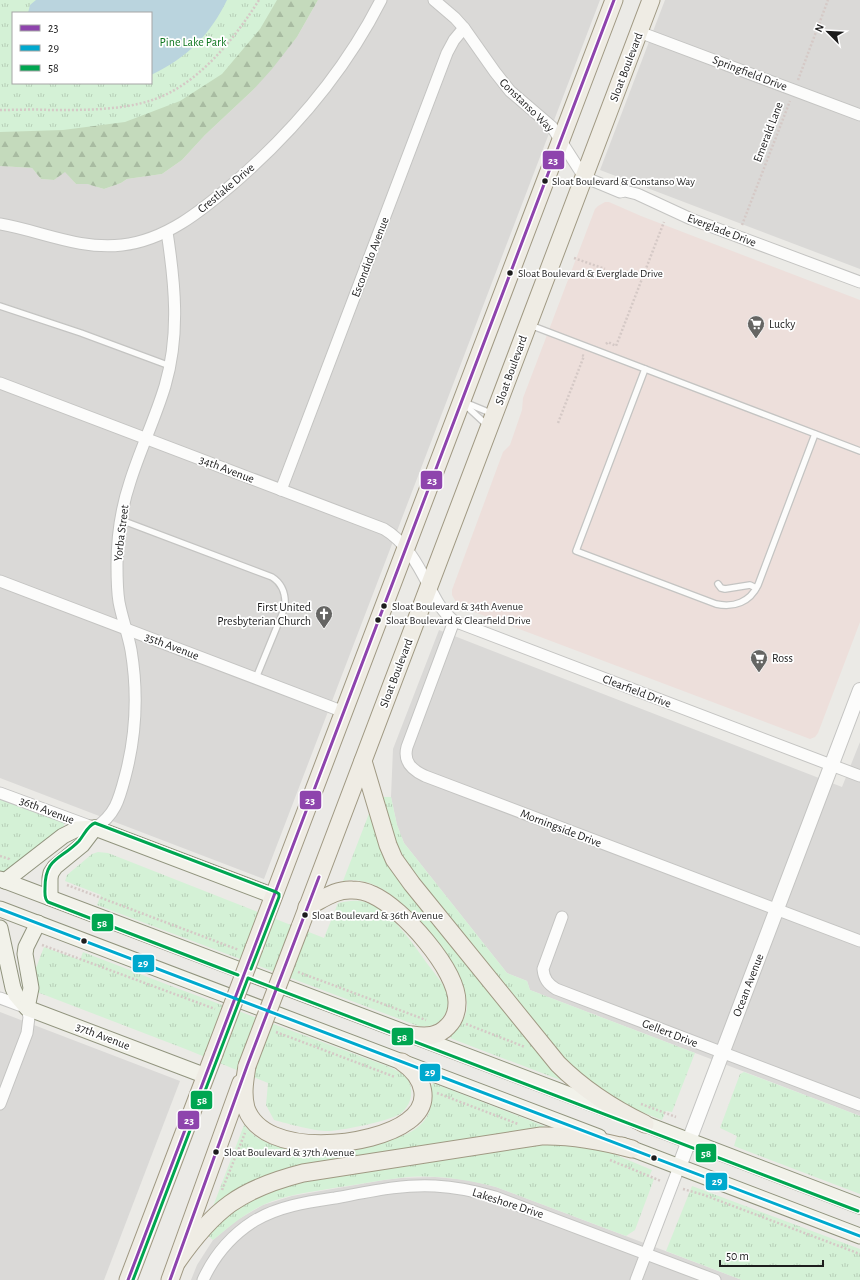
<svg xmlns="http://www.w3.org/2000/svg" width="860" height="1280" viewBox="0 0 860 1280" font-family="'Alegreya Sans',sans-serif">
<defs>
<pattern id="forest-firs" width="22" height="20" patternUnits="userSpaceOnUse"><rect width="22" height="20" fill="#c4dabc"/><path d="M5 1l3.5 6h-7zM16 11l3.5 6h-7z" fill="#a8bba1"/></pattern>
<pattern id="park-tufts" width="24" height="20" patternUnits="userSpaceOnUse"><rect width="24" height="20" fill="#d4f1d6"/><path d="M3 7l-1-3M5 7V3M7 7l1-3M15 17l-1-3M17 17v-4M19 17l1-3" fill="none" stroke="#b6ceb7"/></pattern>
</defs>
<rect width="100%" height="100%" fill="#ebeae6"/>
<g fill="#dad9d7">
<polygon points="318,0 600,0 264,879 0,778 0,166 32,168 41,179 54,180 65,171 76,184 87,184 104,189 121,183 127,179 162,174 182,160 205,135 253,90 297,37"/>
<polygon points="665,0 860,0 860,269 600,170"/>
<polygon points="439,630 842,787 860,742 860,1116 530,990 527,981 507,973 404,843 397,825 391,797 393,749"/>
<polygon points="0,1012 180,1081 104,1280 0,1280"/>
<polygon points="435,1177 468,1180 496,1187 742,1280 191,1280 197,1265 213,1240 237,1220 263,1205 292,1196 384,1180 401,1178"/>
</g>
<polygon fill="#eddfdb" points="605,202 609,202 641,216 860,300 860,622 818,733 815,737 810,739 461,607 457,604 452,595 452,590 503,452 510,445 522,410 523,398 595,209 598,206"/>
<polygon fill="url(#forest-firs)" points="0,0 12,12 13,83 154,93 253,0 318,0 297,37 272,69 253,90 205,135 182,160 162,174 127,179 121,183 104,189 87,184 76,184 65,172 54,180 41,179 32,168 0,166"/>
<g fill="url(#park-tufts)" fill-rule="evenodd">
<path d="M0 0H277L260 29 222 74 180 101 125 122 63 130 0 132ZM13 13H151V83H13Z"/>
<polygon points="0,792 66,818 63,828 0,879"/>
<polygon points="382,797 391,797 397,825 404,843 507,973 527,981 530,990 695,1053 672,1112 666,1111 662,1120 626,1106 599,1090 571,1067 513,998 409,865 395,843"/>
<path d="M370 811 375 832 383 855 568 1083 450 1038C458 1028 467 1019 467 1006 468 969 415 909 384 890 372 883 357 878 343 881Z"/>
<path d="M98 852 108 853 324 938 338 903C348 901 357 899 368 903 392 912 414 945 429 966 435 974 444 984 447 994 449 1002 448 1011 443 1017 437 1026 428 1027 418 1026L97 905 101 895 65 881 67 875 92 854Z"/>
<path d="M44 947 80 960 83 952 171 986 387 1066C398 1071 411 1076 411 1090 412 1099 408 1108 400 1114 386 1122 348 1129 331 1131 317 1132 289 1124 274 1120L266 1105 268 1083 188 1050 37 992 36 968Z"/>
<polygon points="744,1072 860,1116 860,1194 734,1146 737,1136 720,1128 740,1074"/>
<path d="M433 1083 544 1126 545 1128 280 1173 212 1209 244 1125C247 1129 251 1133 255 1136 277 1152 323 1155 349 1151 360 1149 371 1145 382 1142 398 1138 416 1133 426 1118 433 1108 431 1097 431 1086Z"/>
<path d="M541 1143 590 1147 609 1152 652 1170 649 1177 654 1179 635 1230 626 1236 496 1187C464 1179 433 1174 400 1178 378 1180 356 1185 334 1188 310 1192 285 1195 263 1205 244 1214 229 1227 213 1240L206 1234 234 1208 296 1180 461 1157Z"/>
<polygon points="692,1186 860,1249 860,1280 742,1280 666,1251"/>
</g>
<path fill="#bad4de" d="M36 0H227C210 35 187 58 151 75V13H28L30 5Z"/>
<g fill="none" stroke-linecap="round" stroke-linejoin="round">
<g stroke="#c4c4c2" stroke-width="8">
<g id="service">
<polyline points="0,306 81,333 170,366"/>
<polyline points="530,325 860,451"/>
<path d="M645 369 576 551 716 604C734 608 750 602 758 585L815 434"/>
<polyline points="464,402 493,414"/>
<polyline points="463,403 488,426"/>
<path d="M121 520 272 577C283 584 286 594 285 607L256 678"/>
<polyline points="718,584 721,588 725,589 750,585 756,588"/>
</g>
</g>
<g stroke="#c4c4c2" stroke-width="13">
<g id="minor">
<polyline points="434,0 455,18 464,28 495,72 510,91 552,127 584,177 620,192 625,191 637,194 691,219 860,282"/>
<polyline points="639,32 860,115"/>
<path d="M0 224C41 231 79 250 122 245 166 240 201 211 234 183 294 131 345 71 381 0"/>
<path d="M0 383 384 529C406 542 418 565 429 586 436 600 442 612 454 621L860 776"/>
<polyline points="281,490 447,53 454,40 464,28"/>
<polyline points="0,581 344,712"/>
<path d="M454 621 407 747C403 762 412 770 425 776L860 941"/>
<path d="M0 793 95 828C115 815 119 800 125 777 136 736 138 692 131 650 128 634 122 618 119 602 117 590 117 577 117 565 117 537 121 509 130 482 140 450 155 419 165 386 180 335 175 284 167 232"/>
<path d="M562 917 543 969C544 979 548 984 556 989L860 1105"/>
<polyline points="0,998 27,1008 29,1017 27,1033 0,1104"/>
<path d="M203 1280C214 1256 232 1235 254 1221 279 1206 308 1202 335 1198 368 1192 402 1184 435 1186 455 1187 475 1191 495 1197L715 1280"/>
<polyline points="636,1280 679,1167"/>
</g>
</g>
<g stroke="#c4c4c2" stroke-width="16">
<polyline id="tertiary" points="679,1167 860,690"/>
</g>
<g stroke="#91947e" stroke-width="17">
<g id="secondary">
<polyline points="0,879 612,1111"/>
<polyline points="5,881 63,836 77,829 95,828 274,896"/>
<polyline points="50,898 50,878 51,873 55,867 82,845 95,828"/>
<polyline points="0,909 599,1137"/>
<polyline points="0,928 13,988 16,995 27,1008 206,1076"/>
<polyline points="27,1008 31,988 25,954 26,947 38,923"/>
<polyline points="635,1120 860,1206"/>
<polyline points="622,1145 860,1236"/>
</g>
</g>
<g stroke="#a09983" stroke-width="19">
<g id="primary">
<path d="M363 761 388 845 394 859 412 884 558 1064C584 1090 612 1108 645 1124"/>
<path d="M307 907C322 900 335 889 352 890 359 890 367 892 373 895 402 908 458 970 457 1003 457 1011 454 1020 448 1026 438 1037 426 1037 412 1035"/>
<polyline points="300,927 651,0"/>
<polyline points="254,948 614,0"/>
<path d="M247 1066C245 1079 242 1094 246 1108 264 1160 374 1147 408 1121 433 1103 424 1077 402 1062"/>
<path d="M177 1262C214 1209 240 1189 303 1173L541 1136C572 1135 602 1141 632 1149"/>
<polyline points="128,1280 214,1054"/>
<polyline points="170,1280 241,1083"/>
</g>
</g>
<g stroke="#d5c9c6" stroke-width="2.5" stroke-dasharray="2 2" stroke-linecap="butt">
<polyline points="798,80 828,0"/>
<path d="M0 110C16 110 33 109 49 110 86 110 135 111 169 93 206 74 237 35 259 0"/>
<polyline points="742,225 790,101"/>
<polyline points="574,258 605,269"/>
<polyline points="606,344 608,342 616,346 664,222"/>
<polyline points="558,423 584,356 582,355"/>
<polyline points="0,856 9,859 10,861"/>
<polyline points="67,885 239,950"/>
<polyline points="42,945 215,1009"/>
<polyline points="298,972 426,1020"/>
<polyline points="466,1024 525,1047"/>
<polyline points="276,1032 395,1077"/>
<polyline points="437,1093 518,1124"/>
<polyline points="641,1104 676,1117"/>
<polyline points="610,1160 661,1181"/>
<polyline points="683,1189 704,1195 860,1254"/>
<polyline points="222,1190 245,1133"/>
</g>
<use href="#service" stroke="#fcfcfb" stroke-width="5.5"/>
<use href="#minor" stroke="#fcfcfb" stroke-width="11"/>
<use href="#tertiary" stroke="#fcfcfb" stroke-width="14"/>
<use href="#secondary" stroke="#f2f2ea" stroke-width="15"/>
<use href="#primary" stroke="#efece4" stroke-width="17"/>
<g stroke="#a09983" stroke-width="19" stroke-linecap="butt">
<g id="primary-bridge">
<polyline points="214,1054 254,948"/>
<polyline points="247,1066 300,927"/>
</g>
</g>
<use href="#primary-bridge" stroke="#efece4" stroke-width="17"/>
<g stroke="#fff" stroke-width="6">
<g id="bus-1">
<polyline points="128,1280 614,0"/>
<polyline points="170,1280 247,1066 319,877"/>
</g>
</g>
<g stroke="#fff" stroke-width="6">
<polyline id="bus-2" points="0,909 860,1236"/>
</g>
<g stroke="#fff" stroke-width="6">
<g id="bus-3">
<path d="M238 975 48 902C44 899 45 893 45 888 45 857 61 860 79 841 84 835 88 825 95 823L276 892 279 894V897L251 969"/>
<polyline points="133,1280 248,978 858,1211"/>
</g>
</g>
<use href="#bus-1" stroke="#8e44ad" stroke-width="3"/>
<use href="#bus-2" stroke="#00a9ce" stroke-width="3"/>
<use href="#bus-3" stroke="#00a651" stroke-width="3"/>
</g>
<defs>
<g id="supermarket-pin" transform="scale(0.9)"><path d="M0 17L-7.5 6A9.5 9.5 0 1 1 7.5 6Z" fill="#656563" stroke="#fff"/><path d="M-6-5.5h2.5l.6 2H6L4.5 2H-2.5L-4.4-4H-6ZM-1.5 3.2a1.3 1.3 0 1 0 .1 0ZM3 3.2a1.3 1.3 0 1 0 .1 0Z" fill="#fff"/></g>
<g id="church-pin" transform="scale(0.9)"><path d="M0 17L-7.5 6A9.5 9.5 0 1 1 7.5 6Z" fill="#656563" stroke="#fff"/><path d="M-1.2-6h2.4v3.5h3.3v2.4h-3.3V6h-2.4V-.1h-3.3v-2.4h3.3Z" fill="#fff"/></g>
</defs>
<g fill-rule="evenodd">
<use href="#supermarket-pin" x="756" y="324"/>
<use href="#church-pin" x="324" y="614"/>
<use href="#supermarket-pin" x="759" y="658"/>
</g>
<g fill="#1d1d1d" stroke="#fff" stroke-width="1.5">
<circle cx="545" cy="181" r="3.5"/>
<circle cx="510" cy="273" r="3.5"/>
<circle cx="384" cy="606" r="3.5"/>
<circle cx="378" cy="620" r="3.5"/>
<circle cx="305" cy="915" r="3.5"/>
<circle cx="84" cy="941" r="3.5"/>
<circle cx="216" cy="1152" r="3.5"/>
<circle cx="654" cy="1158" r="3.5"/>
</g>
<g text-anchor="middle" stroke-width="3.5" stroke-linejoin="round" paint-order="stroke">
<g font-size="11" fill="#1d1d1d" stroke="#fff" text-anchor="start">
<text x="552" y="185">Sloat Boulevard &amp; Constanso Way</text>
<text x="518" y="277">Sloat Boulevard &amp; Everglade Drive</text>
<text x="392" y="610">Sloat Boulevard &amp; 34th Avenue</text>
<text x="386" y="624">Sloat Boulevard &amp; Clearfield Drive</text>
<text x="312" y="919">Sloat Boulevard &amp; 36th Avenue</text>
<text x="224" y="1156">Sloat Boulevard &amp; 37th Avenue</text>
</g>
<g font-size="12" fill="#0f7720" stroke="#fff">
<text x="193" y="46">Pine Lake Park</text>
</g>
<g font-size="12" fill="#1d1d1d" stroke="#fff">
<text transform="translate(626 67) rotate(-69)" y="4">Sloat Boulevard</text>
<text transform="translate(750 73) rotate(21)" y="4">Springfield Drive</text>
<text transform="translate(527 105) rotate(44)" y="4">Constanso Way</text>
<text transform="translate(768 132) rotate(-69)" y="4">Emerald Lane</text>
<text transform="translate(226 188) rotate(-40)" y="4">Crestlake Drive</text>
<text transform="translate(722 230) rotate(21)" y="4">Everglade Drive</text>
<text transform="translate(370 257) rotate(-69)" y="4">Escondido Avenue</text>
<text transform="translate(511 370) rotate(-70)" y="4">Sloat Boulevard</text>
<text transform="translate(227 469) rotate(21)" y="4">34th Avenue</text>
<text transform="translate(121 533) rotate(-83)" y="4">Yorba Street</text>
<text transform="translate(172 646) rotate(21)" y="4">35th Avenue</text>
<text transform="translate(396 673) rotate(-69)" y="4">Sloat Boulevard</text>
<text transform="translate(637 691) rotate(21)" y="4">Clearfield Drive</text>
<text transform="translate(47 810) rotate(21)" y="4">36th Avenue</text>
<text transform="translate(561 828) rotate(21)" y="4">Morningside Drive</text>
<text transform="translate(748 985) rotate(-69)" y="4">Ocean Avenue</text>
<text transform="translate(670 1033) rotate(21)" y="4">Gellert Drive</text>
<text transform="translate(103 1036) rotate(21)" y="4">37th Avenue</text>
<text transform="translate(508 1203) rotate(18)" y="4">Lakeshore Drive</text>
</g>
<g font-size="12" fill="#1d1d1d" stroke="#fff" text-anchor="start">
<text x="769" y="328">Lucky</text>
<text x="311" y="611" text-anchor="end">First United<tspan x="311" dy="14">Presbyterian Church</tspan></text>
<text x="772" y="662">Ross</text>
</g>
</g>
<g stroke="#fff" stroke-width="1.5">
<rect x="542" y="150" width="23" height="20" rx="4" fill="#8e44ad"/>
<rect x="420" y="470" width="23" height="20" rx="4" fill="#8e44ad"/>
<rect x="299" y="790" width="23" height="20" rx="4" fill="#8e44ad"/>
<rect x="91" y="913" width="23" height="19" rx="4" fill="#00a651"/>
<rect x="132" y="954" width="23" height="19" rx="4" fill="#00a9ce"/>
<rect x="391" y="1027" width="23" height="19" rx="4" fill="#00a651"/>
<rect x="419" y="1063" width="22" height="19" rx="4" fill="#00a9ce"/>
<rect x="190" y="1090" width="23" height="20" rx="4" fill="#00a651"/>
<rect x="177" y="1110" width="23" height="20" rx="4" fill="#8e44ad"/>
<rect x="695" y="1143" width="22" height="20" rx="4" fill="#00a651"/>
<rect x="705" y="1172" width="23" height="19" rx="4" fill="#00a9ce"/>
</g>
<g font-size="11" text-anchor="middle" font-weight="bold" fill="#fff">
<text x="553" y="164">23</text>
<text x="432" y="484">23</text>
<text x="310" y="804">23</text>
<text x="102" y="927">58</text>
<text x="143" y="967">29</text>
<text x="402" y="1041">58</text>
<text x="430" y="1076">29</text>
<text x="202" y="1104">58</text>
<text x="189" y="1124">23</text>
<text x="706" y="1157">58</text>
<text x="717" y="1185">29</text>
</g>
<rect x="12" y="12" width="140" height="72" fill="#ffffff" stroke="#a5a5a5"/>
<rect x="20" y="25" width="20" height="6" fill="#8e44ad" stroke="#a5a5a5"/>
<text x="48" y="32" font-size="12" fill="#1d1d1d">23</text>
<rect x="20" y="45" width="20" height="6" fill="#00a9ce" stroke="#a5a5a5"/>
<text x="48" y="52" font-size="12" fill="#1d1d1d">29</text>
<rect x="20" y="65" width="20" height="6" fill="#00a651" stroke="#a5a5a5"/>
<text x="48" y="72" font-size="12" fill="#1d1d1d">58</text>
<g transform="translate(828 32) rotate(294)" stroke="#ffffff" stroke-width="3" paint-order="stroke">
<path d="M0-3L7 15L0 10L-7 15Z" fill="#1d1d1d"/>
<text y="-6" font-size="11" font-weight="bold" text-anchor="middle" fill="#1d1d1d">N</text>
</g>
<path d="M720 1260v6h103v-6" fill="none" stroke="#1d1d1d" stroke-width="2"/>
<text x="726" y="1260" font-size="12" fill="#1d1d1d" stroke="#ffffff" stroke-width="3" paint-order="stroke">50 m</text>
</svg>
